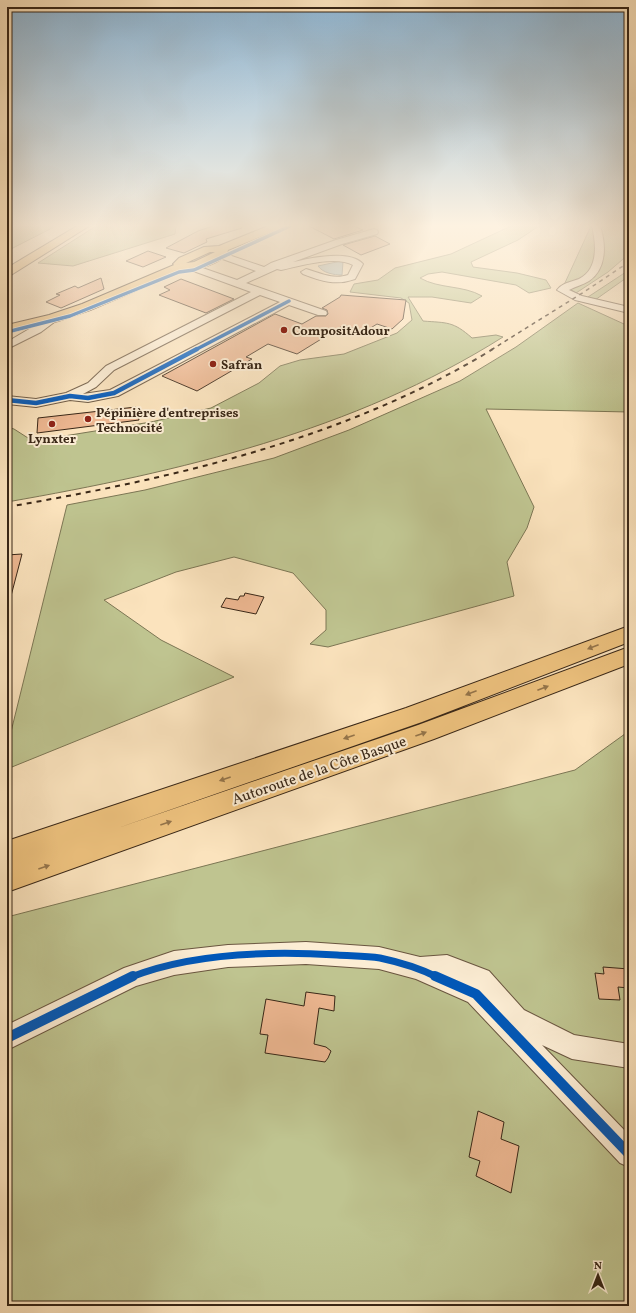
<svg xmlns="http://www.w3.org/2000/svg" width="636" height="1313" viewBox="0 0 636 1313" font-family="Vollkorn,serif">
<rect width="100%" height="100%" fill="#fbe3bd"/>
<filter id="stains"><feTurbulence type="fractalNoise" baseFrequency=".005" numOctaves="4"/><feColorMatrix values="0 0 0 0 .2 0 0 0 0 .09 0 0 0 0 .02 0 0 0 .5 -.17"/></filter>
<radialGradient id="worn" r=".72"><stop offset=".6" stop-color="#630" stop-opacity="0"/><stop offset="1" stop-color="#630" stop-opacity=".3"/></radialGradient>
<g fill="#bfc490" stroke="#7c7654">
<polygon points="7,226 56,226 7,251"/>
<polygon points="96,226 176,226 175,234 73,266 38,263"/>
<path d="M511 226H539L518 240 471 262 473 267 517 273 546 280 551 288 529 293 516 285 442 272 428 274 420 278C439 289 463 285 482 296L471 303 432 297H408L423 321C447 323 453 321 472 338L496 335 503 337C354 431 179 472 7 502V427L14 429 28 438 64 436 151 422 211 408 259 383 280 366 300 360 344 354 397 333 412 320 409 303 401 298 350 292 354 284 378 280 395 268 451 254Z"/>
<polygon points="591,226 629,226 629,254 608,272 576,293 564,285"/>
<polygon points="629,270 629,276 595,300 588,297"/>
<polygon points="578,303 624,324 629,324 629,412 486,409 534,507 527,528 507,562 514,596 328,647 310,644 326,630 326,610 293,573 234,557 176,572 104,600 161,640 234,677 7,769 7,748 67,505 145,490 274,458 349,430 460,381 516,347"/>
<polygon points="629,731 629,1306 7,1306 7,917 575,770"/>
</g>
<path fill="#a5bbbd" stroke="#7a807b" d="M341 261 343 262 342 275C334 275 323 273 318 266Z"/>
<g fill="#edb791" stroke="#392717">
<polygon points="213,226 241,226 242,228 206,239 207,242 184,253 166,248 198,231"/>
<polygon points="309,226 354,226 363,230 334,239"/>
<polygon points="375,236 390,244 361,255 343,245"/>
<polygon points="148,251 166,257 143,267 126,261"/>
<polygon points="101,278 104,289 61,308 46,302 60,295 56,294 75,286 78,288"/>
<polygon points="181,279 234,299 206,313 159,295 170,290 164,287"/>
<polygon points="341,295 406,300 403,319 392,329 377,324 364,332 344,325 297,354 268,344 246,357 252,359 197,391 162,376 275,314 302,324 316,316 326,316 328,314 327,310 322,308 340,297"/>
<polygon points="136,407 139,420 37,433 38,418"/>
<polygon points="22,554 11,596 7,596 7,555"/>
<polygon points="245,593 264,597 256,614 221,607 226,598 238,600 240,596 244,596"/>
<polygon points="603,967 629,969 629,988 618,987 620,1000 599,999 595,973 604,974"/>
<polygon points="306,992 335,996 334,1011 319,1008 314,1044 326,1047 331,1051 328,1058 325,1062 265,1053 268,1035 260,1034 266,999 304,1006"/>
<polygon points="478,1111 504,1122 501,1139 519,1146 511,1193 476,1176 480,1161 469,1157"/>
</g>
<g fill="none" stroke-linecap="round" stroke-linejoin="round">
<g stroke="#6a5640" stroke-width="2">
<g id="minor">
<path d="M592 226H600C606 244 607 269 589 281 583 285 576 286 569 290L582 296 629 307V313L575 300 557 290C562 283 571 282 579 279 599 269 596 243 592 226Z"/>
<path d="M374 229 377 230 378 232 377 234 342 244 293 262C310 258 350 249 363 264L355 279C336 286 321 281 303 274L301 272 306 269C320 273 333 280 348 275L353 265C336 255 299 266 281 270L277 269 246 283 326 311 327 313 326 315H318L289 305 118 396 88 402 70 400 36 407 7 404V396L36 399 66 393 88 383 106 366 251 292 188 269 186 267 188 265H194L237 280 256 271 217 257 215 255 217 253H223L264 267 271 263 336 240ZM260 295 280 302 110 390 83 394 96 387 114 370Z"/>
<polygon points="53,315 58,318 57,320 41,332 7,349 7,342"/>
<polygon points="306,942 379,947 420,957 447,955 489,971 524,1010 574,1035 629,1044 629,1068 572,1059 542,1045 629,1135 629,1167 620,1163 468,1002 416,979 379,969 306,964 228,967 174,975 136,986 7,1050 7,1025 124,968 174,951 228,945"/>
</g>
</g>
<g stroke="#392717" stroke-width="2">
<g id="major">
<polygon points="77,226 89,226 11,275 7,277 7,268"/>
<path d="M268 226H282L281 228 228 250C227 261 195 272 184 270L90 310 58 321 7 333V325L49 315 82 304 174 265 173 264 179 258 204 247 219 246ZM210 252H215L194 262 186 263Z"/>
</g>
</g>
<g stroke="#392717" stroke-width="2">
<polygon id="highway" points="629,626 629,642 422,722 115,829 418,725 629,647 629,664 434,739 7,892 7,841 406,708"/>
</g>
<use href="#minor" fill="#fcedd4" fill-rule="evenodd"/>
<use href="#major" fill="#eec27e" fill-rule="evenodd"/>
<use href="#highway" fill="#eec27e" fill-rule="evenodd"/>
<polyline stroke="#392717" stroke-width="1.5" stroke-dasharray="4 4" stroke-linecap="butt" points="491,350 584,292 629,262"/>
<path stroke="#392717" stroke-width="2" stroke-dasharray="5 5" stroke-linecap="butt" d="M7 507C175 478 346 439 493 349"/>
<g stroke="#fcedd4" stroke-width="5">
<g id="cycleway-far3">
<polyline points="7,332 70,316 179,272 194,270 290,226"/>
<polyline points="195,350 289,301"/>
</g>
</g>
<g stroke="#fcedd4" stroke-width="6">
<polyline id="cycleway-far2" points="7,400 36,403 70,396 88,398 114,393 197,349"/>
</g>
<g stroke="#fcedd4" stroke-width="10">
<path id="cycleway-far1" d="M131 977C192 953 272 951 337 955 351 956 366 956 380 958 399 962 419 968 437 977"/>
</g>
<g stroke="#fcedd4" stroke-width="12">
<g id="cycleway">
<polyline points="435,976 476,994 629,1154"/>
<polyline points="7,1038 133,976"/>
</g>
</g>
<use href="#cycleway-far3" stroke="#0057b8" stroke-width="3.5"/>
<use href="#cycleway-far2" stroke="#0057b8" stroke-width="4.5"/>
<use href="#cycleway-far1" stroke="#0057b8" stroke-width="7"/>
<use href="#cycleway" stroke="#0057b8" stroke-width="10"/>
</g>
<defs><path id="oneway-solid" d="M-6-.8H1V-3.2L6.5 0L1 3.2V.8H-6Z"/></defs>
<g fill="#94744a">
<use href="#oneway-solid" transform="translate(593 647) rotate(159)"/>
<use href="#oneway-solid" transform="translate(543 688) rotate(-21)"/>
<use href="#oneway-solid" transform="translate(471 693) rotate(159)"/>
<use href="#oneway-solid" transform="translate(421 734) rotate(-20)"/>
<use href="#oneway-solid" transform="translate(349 737) rotate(161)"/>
<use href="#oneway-solid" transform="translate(225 779) rotate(161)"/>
<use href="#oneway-solid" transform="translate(166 823) rotate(-19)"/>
<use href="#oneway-solid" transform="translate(44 867) rotate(-19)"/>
</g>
<linearGradient id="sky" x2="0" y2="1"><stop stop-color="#8db7d7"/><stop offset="0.55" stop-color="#fdf2e1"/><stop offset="1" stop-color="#fdf2e1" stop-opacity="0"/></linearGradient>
<rect width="636" height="410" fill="url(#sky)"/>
<g fill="#8f2418" stroke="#fcedd4" stroke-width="1.5">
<circle cx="284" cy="330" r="4"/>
<circle cx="213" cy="364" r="4"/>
<circle cx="88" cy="419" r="4"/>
<circle cx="52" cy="424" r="4"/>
</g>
<g text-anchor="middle" stroke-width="4" stroke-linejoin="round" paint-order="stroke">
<g font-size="13" font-weight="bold" fill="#392717" stroke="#fcedd4" text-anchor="start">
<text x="292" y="335">CompositAdour</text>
<text x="221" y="369">Safran</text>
<text x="96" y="417">Pépinière d'entreprises<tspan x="96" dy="15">Technocité</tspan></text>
<text x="52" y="443" text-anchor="middle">Lynxter</text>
</g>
<g font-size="15" fill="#392717" stroke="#fcedd4">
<text transform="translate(319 770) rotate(-19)" y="5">Autoroute de la Côte Basque</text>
</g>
</g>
<rect width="636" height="1313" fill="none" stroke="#fbe3bd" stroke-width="24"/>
<rect x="8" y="8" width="620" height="1297" fill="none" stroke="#392717" stroke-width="2"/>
<rect x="12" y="12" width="612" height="1289" fill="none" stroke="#392717"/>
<g transform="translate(598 1275)" stroke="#fcedd4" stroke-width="3" paint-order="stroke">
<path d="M0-3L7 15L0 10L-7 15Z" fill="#392717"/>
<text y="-6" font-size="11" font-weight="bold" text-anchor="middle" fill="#392717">N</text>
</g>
<rect width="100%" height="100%" filter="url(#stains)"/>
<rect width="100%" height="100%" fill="url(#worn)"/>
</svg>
